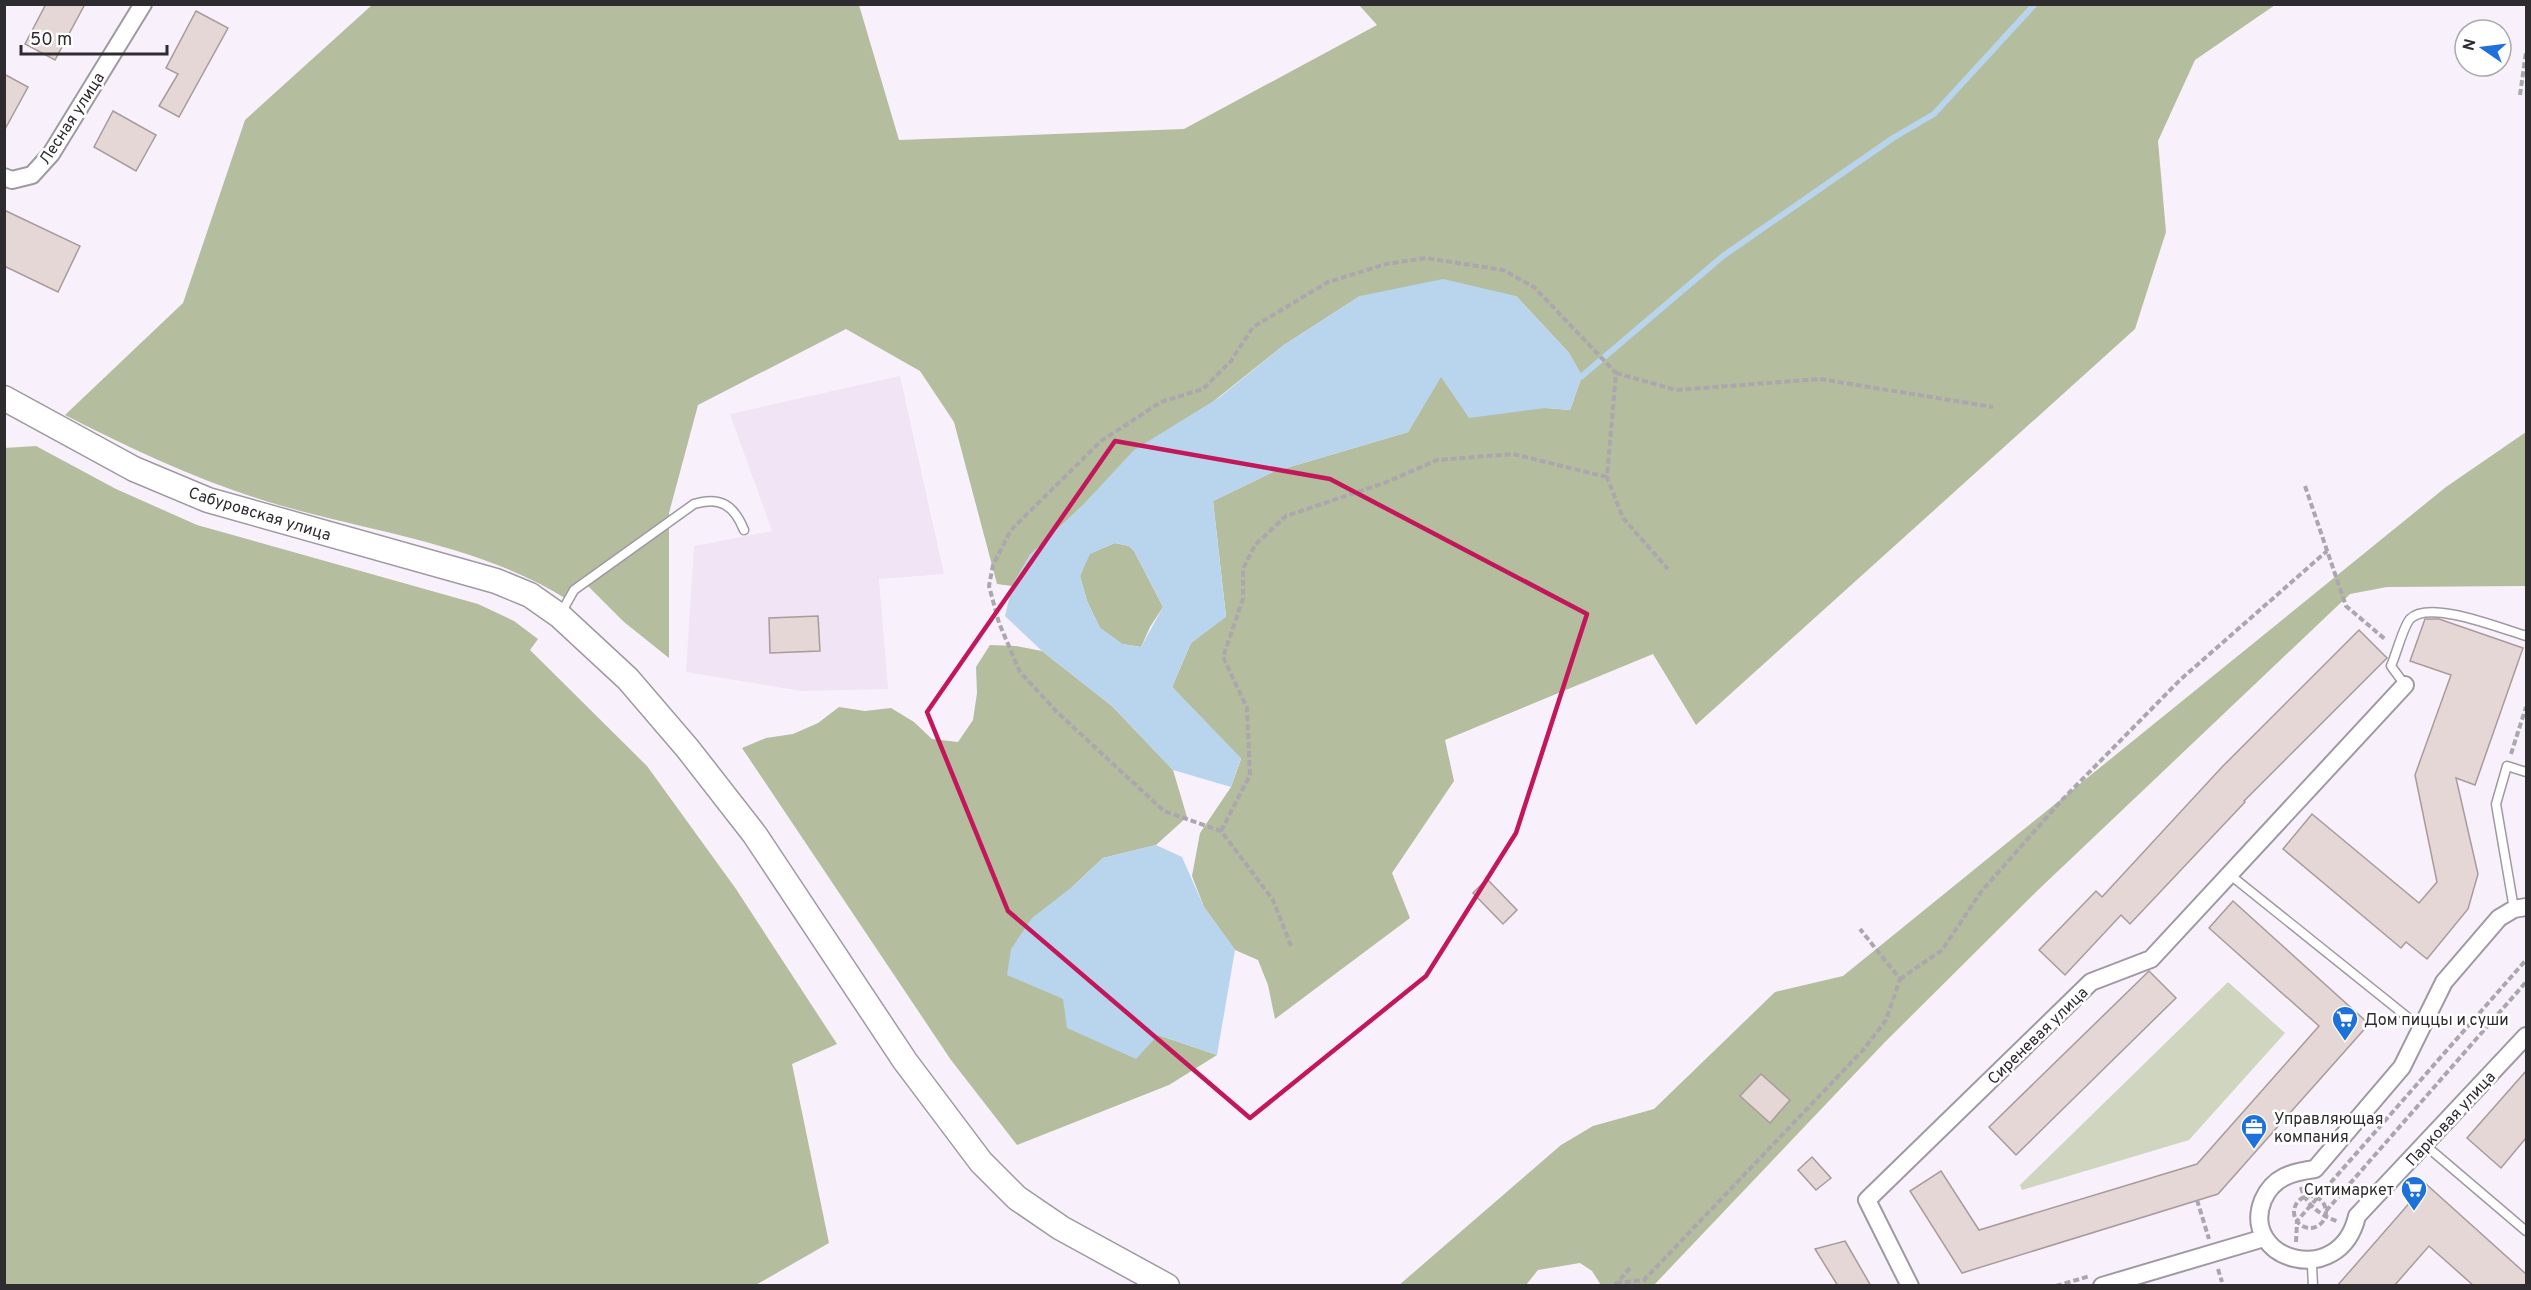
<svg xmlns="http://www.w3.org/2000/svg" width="2531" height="1290" viewBox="0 0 2531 1290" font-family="Overpass,sans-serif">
<rect width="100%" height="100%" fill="#f8f1fb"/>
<polygon fill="#f0e4f5" points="900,376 944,574 879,579 888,689 802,691 686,672 694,546 772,531 730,414"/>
<polygon fill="#cfd5be" points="2228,982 2285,1033 2189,1140 2022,1190 2020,1185"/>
<g fill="#b4bd9d">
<path d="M372 5H859L899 140 1184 129 1377 25 1359 5H2275L2195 60 2158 141 2166 232 2135 329 1696 725 1653 654 1445 740 1454 781 1392 873 1410 918 1275 1019 1268 985 1258 960 1235 950 1204 907 1192 876 1200 833 1231 787 1241 759 1172 687 1191 643 1226 616 1213 501 1273 472 1408 432 1441 376 1546 408 1570 410 1582 376 1569 353 1516 296H1360L1284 345 1080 508 1030 555 1012 586 997 584 954 422 920 371 846 329 698 405 669 513V658L624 622 583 581 568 600C481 545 376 533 279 505 204 483 135 451 65 415L183 303 245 120Z"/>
<polygon points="2526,432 2526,586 2387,587 2350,594 2037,891 1885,1042 1654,1285 1601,1285 1592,1271 1580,1263 1538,1270 1526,1285 1398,1286 1561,1145 1593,1126 1654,1109 1775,992 1843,976 2446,487"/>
<polygon points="36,446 116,489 197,525 478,604 514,621 538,639 530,650 647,766 736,889 837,1044 792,1064 829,1243 754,1286 5,1285 4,448"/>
<polygon points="1115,543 1129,546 1134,551 1163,607 1150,627 1141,647 1122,644 1100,628 1087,601 1080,576 1089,554"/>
<polygon points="990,645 1016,646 1042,651 1112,706 1173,770 1187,817 1156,845 1103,858 1072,887 1158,1035 1217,1055 1169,1085 1017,1145 951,1060 742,748 766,738 793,734 818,723 839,707 865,711 891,708 914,722 932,739 958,742 973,720 977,693 976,667"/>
</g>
<g fill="#b8d5ed" fill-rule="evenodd">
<path d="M1443 279 1516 296 1569 353 1582 376 1570 410 1546 408 1469 418 1441 377 1408 432 1273 472 1213 501 1226 617 1191 643 1172 687 1241 758 1231 787 1173 770 1112 706 1042 651 1005 616 1012 586 1030 555 1080 508 1134 450 1220 397 1284 345 1360 296ZM1115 543 1129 546 1134 551 1163 607 1141 647 1122 644 1100 628 1087 601 1080 576 1090 554Z"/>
<polygon points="1156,845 1182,857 1204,907 1235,950 1217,1055 1158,1035 1136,1059 1067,1028 1063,999 1007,975 1011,949 1032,918 1072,887 1103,858"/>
</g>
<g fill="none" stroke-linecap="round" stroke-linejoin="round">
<polyline stroke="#b8d5ed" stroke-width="6" points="1582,376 1723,256 1893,138 1934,114 2035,4"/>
</g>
<g fill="#e5d7d6" stroke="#a99b9b" stroke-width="1.5">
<polygon points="46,4 85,4 55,60 25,44"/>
<polygon points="196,11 228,28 179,117 159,106 178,74 166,68"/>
<polygon points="4,74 28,87 4,131"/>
<polygon points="113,111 156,135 136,171 94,147"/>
<polygon points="4,210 80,246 58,292 4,266"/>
<polygon points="818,616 820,651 770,653 769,618"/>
<polygon points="2425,619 2439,619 2523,648 2475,785 2456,778 2478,874 2468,909 2427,959 2406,942 2401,948 2283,849 2312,814 2419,903 2437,882 2415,775 2451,675 2410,661"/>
<polygon points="2359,630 2387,658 2244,801 2245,802 2130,924 2121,915 2065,975 2039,950 2096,891 2102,897 2222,767"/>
<polygon points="1487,879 1517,910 1503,924 1473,893"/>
<polygon points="2233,901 2369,1024 2218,1194 1962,1273 1910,1191 1941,1171 1979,1230 2197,1164 2319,1026 2209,928"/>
<polygon points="2149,971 2176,998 2016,1155 1989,1127"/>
<polygon points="2526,1071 2526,1138 2501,1168 2467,1138"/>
<polygon points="1761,1074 1790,1100 1770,1123 1740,1096"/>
<polygon points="1812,1157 1831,1178 1816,1190 1798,1170"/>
<polygon points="2426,1184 2526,1274 2526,1286 2474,1286 2429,1246 2394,1286 2337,1286"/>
<polygon points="1845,1241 1871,1286 1838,1286 1815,1249"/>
</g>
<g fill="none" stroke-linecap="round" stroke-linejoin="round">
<g stroke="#a099a3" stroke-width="11">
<g id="lane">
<path d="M561 613 574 590 694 504C720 496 734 505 744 530"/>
<path d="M2405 685 2391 666C2396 655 2403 627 2410 619 2429 599 2502 629 2526 636"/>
<polyline points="2229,874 2421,1028"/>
<polyline points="2514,909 2496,804 2507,766 2526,772"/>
<polyline points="2425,1145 2526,1231"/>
<polyline points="2312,1266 2313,1286"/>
</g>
</g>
<g stroke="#a099a3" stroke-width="20">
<g id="street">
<polyline points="4,177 12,180 32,175 51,154 143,4"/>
<path d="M2526 907 2514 909 2499 918 2444 982 2402 1067 2315 1169C2292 1172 2273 1177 2263 1200 2239 1260 2340 1290 2357 1216L2526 1036"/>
<polyline points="1910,1286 1867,1200 2091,982 2151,959 2405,685"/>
<polyline points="2102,1286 2264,1238"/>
</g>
</g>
<g stroke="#a099a3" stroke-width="27">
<polyline id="secondary" points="4,398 134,469 208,500 496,581 530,595 560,616 628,679 688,749 755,835 905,1061 981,1162 1017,1198 1061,1228 1167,1286"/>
</g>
<g stroke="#aca6ae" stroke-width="4" stroke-dasharray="6 3" stroke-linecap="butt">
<polyline points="2520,95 2526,52"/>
<polyline points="1616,373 1676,390 1820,379 1993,407"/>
<polyline points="2305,486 2346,606 2386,640"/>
<polyline points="2511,754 2526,707"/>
<polyline points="1221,831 1250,775 1247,708 1223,657 1243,599 1243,569 1255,545 1286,516 1387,482 1437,460 1513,454 1607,477"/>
<polyline points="1291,946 1273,900 1221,831 1164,811 1058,713 1020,672 999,623 989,586 993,565 1011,530 1101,441 1161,402 1203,389 1231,361 1253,327 1328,282 1386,264 1426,258 1503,270 1534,287 1616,373 1607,477 1623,518 1668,569"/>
<polyline points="1900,979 1942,950 1981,892 2061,801 2180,680 2327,551"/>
<path d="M2301 1187C2305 1204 2321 1216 2337 1221"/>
<circle cx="2310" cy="1212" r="16"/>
<polyline points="2197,1200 2209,1239"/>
<polyline points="2326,1211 2526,982"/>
<polyline points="2296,1242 2297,1221 2526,960"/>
<polyline points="2218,1269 2222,1282"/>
<polyline points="1616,1283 1644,1280 1864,1049 1886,1020 1900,979 1860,929"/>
<polyline points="1614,1286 1631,1267"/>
<polyline points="2056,1286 2090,1276"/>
</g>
<use href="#lane" stroke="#fff" stroke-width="8"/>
<use href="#street" stroke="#fff" stroke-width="16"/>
<use href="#secondary" stroke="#fff" stroke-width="24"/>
</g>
<path fill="none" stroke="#c2185b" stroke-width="4.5" stroke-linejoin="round" d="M1115 441 1330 479 1587 614 1516 833 1426 976 1250 1118 1008 911 927 712Z"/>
<defs>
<g id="supermarket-pin" transform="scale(1.35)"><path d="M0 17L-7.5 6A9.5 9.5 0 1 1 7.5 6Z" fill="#1e71db" stroke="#fff"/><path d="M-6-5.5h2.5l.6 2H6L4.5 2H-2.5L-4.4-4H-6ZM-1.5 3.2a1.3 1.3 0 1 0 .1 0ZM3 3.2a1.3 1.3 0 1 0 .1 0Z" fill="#fff"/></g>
<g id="office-pin" transform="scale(1.35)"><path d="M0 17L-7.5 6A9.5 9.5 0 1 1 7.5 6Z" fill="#1e71db" stroke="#fff"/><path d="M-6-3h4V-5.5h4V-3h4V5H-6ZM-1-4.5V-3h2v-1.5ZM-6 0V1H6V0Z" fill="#fff"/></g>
</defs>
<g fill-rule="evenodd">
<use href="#supermarket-pin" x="2345" y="1019"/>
<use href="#office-pin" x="2254" y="1127"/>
<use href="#supermarket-pin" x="2414" y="1189"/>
</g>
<g text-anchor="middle" stroke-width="5" stroke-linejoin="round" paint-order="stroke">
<g font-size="16" fill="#2f2c30" stroke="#fff">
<text transform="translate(71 118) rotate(-57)" y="6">Лесная улица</text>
<text transform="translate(260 513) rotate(17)" y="6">Сабуровская улица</text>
<text transform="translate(2037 1035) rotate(-44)" y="6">Сиреневая улица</text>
<text transform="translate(2450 1118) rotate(-47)" y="6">Парковая улица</text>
</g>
<g font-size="16" fill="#2f2c30" stroke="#fff" text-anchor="start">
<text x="2364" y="1025">Дом пиццы и суши</text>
<text x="2274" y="1124">Управляющая<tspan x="2274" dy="18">компания</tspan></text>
<text x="2394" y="1195" text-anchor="end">Ситимаркет</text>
</g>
</g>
<rect width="2531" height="1290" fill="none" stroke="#2f2c30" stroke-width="12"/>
<g transform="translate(2483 48) rotate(284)"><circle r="28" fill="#ffffff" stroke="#acabac" stroke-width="1.5"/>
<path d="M0-4.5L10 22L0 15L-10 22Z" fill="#1e71db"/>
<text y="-9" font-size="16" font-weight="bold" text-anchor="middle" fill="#2f2c30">N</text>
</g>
<path d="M21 45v9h146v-9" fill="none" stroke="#2f2c30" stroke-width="3"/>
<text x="30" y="45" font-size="18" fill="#2f2c30" stroke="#ffffff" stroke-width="4.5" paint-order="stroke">50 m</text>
</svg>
